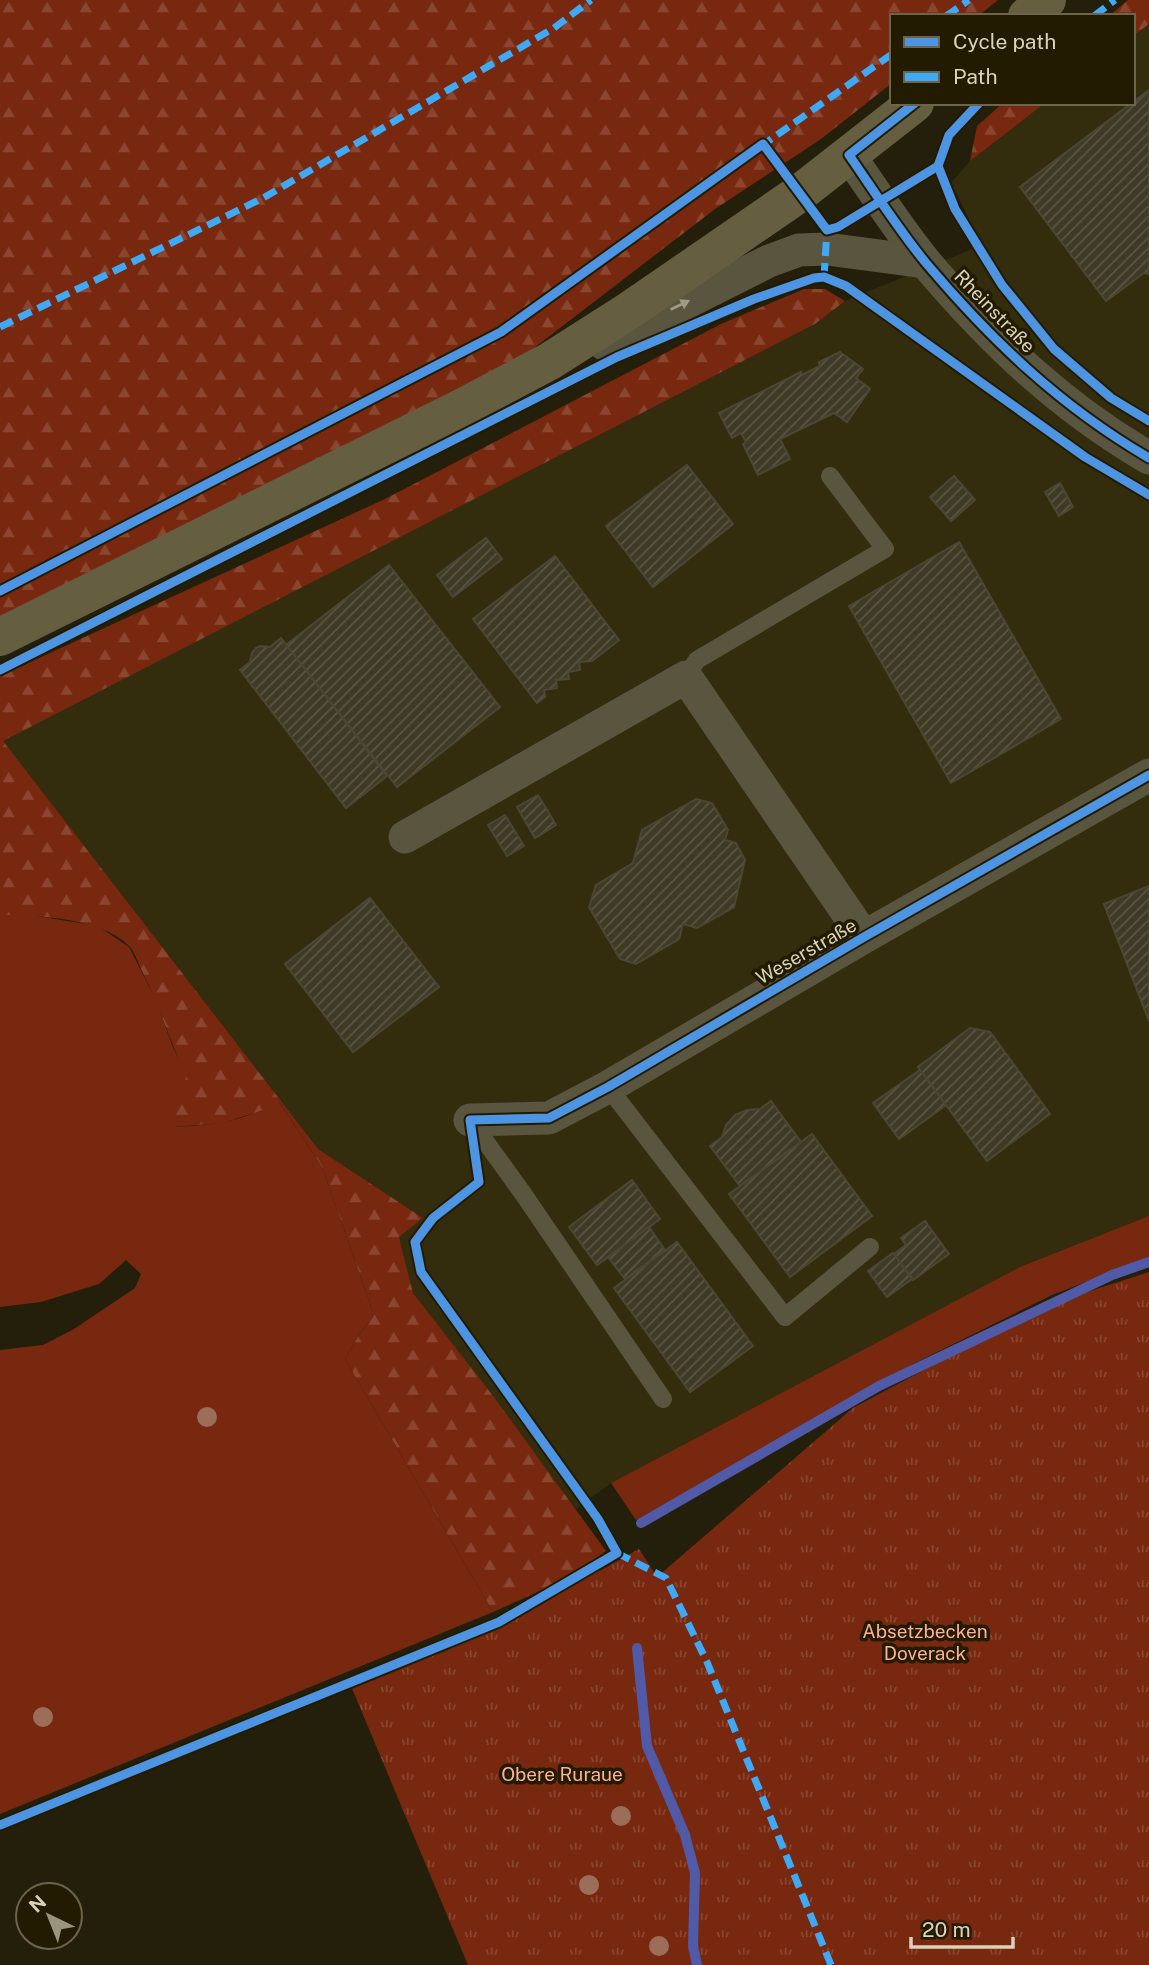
<svg xmlns="http://www.w3.org/2000/svg" width="1149" height="1965" viewBox="0 0 1149 1965" font-family="'Public Sans',sans-serif">
<defs>
<pattern id="forest-firs" width="22" height="20" patternUnits="userSpaceOnUse" patternTransform="scale(1.75)"><rect width="22" height="20" fill="#78280f"/><path d="M5 1l3.5 6h-7zM16 11l3.5 6h-7z" fill="#8b4630"/></pattern>
<pattern id="park-tufts" width="24" height="20" patternUnits="userSpaceOnUse" patternTransform="scale(1.75)"><rect width="24" height="20" fill="#78280f"/><path d="M3 7l-1-3M5 7V3M7 7l1-3M15 17l-1-3M17 17v-4M19 17l1-3" fill="none" stroke="#8b4630"/></pattern>
<pattern id="building-hatch" width="6" height="6" patternUnits="userSpaceOnUse" patternTransform="scale(1.75)"><rect width="6" height="6" fill="#3f3a26"/><path d="M-1 1l2-2M0 6l6-6M5 7l2-2" fill="none" stroke="#5a5643"/></pattern>
</defs>
<rect width="100%" height="100%" fill="#241f0a"/>
<polygon fill="#342d0d" points="1149,24 1149,1216 1020,1268 611,1483 576,1509 413,1293 399,1237 423,1218 318,1149 2,741 815,324 845,301 982,245 951,183 970,161 1045,103 1133,103 1133,36"/>
<g fill="#78280f">
<path d="M0 915H31L98 926 129 947 156 1000 172 1045 187 1076 174 1127C211 1124 248 1124 276 1097L322 1167 374 1315 359 1335 345 1359 493 1612 0 1814V1350L43 1345 74 1329 135 1288 141 1274 126 1260 99 1284 41 1302 0 1307Z"/>
<polygon points="1149,1216 1149,1258 1052,1295 915,1363 636,1520 611,1483 1020,1267"/>
</g>
<g fill="url(#forest-firs)">
<polygon points="0,0 998,0 978,16 892,16 892,83 821,139 715,209 517,361 0,617"/>
<polygon points="1128,0 1149,0 1149,24 1133,36 1133,16 1109,16"/>
<polygon points="1003,103 1045,103 970,161 977,126"/>
<path d="M804 289H825L845 301 815 324 3 741 318 1149 423 1218 399 1237 413 1293 493 1396 606 1551 569 1578 493 1612 345 1359 359 1335 374 1315 322 1167 277 1098 263 1110 223 1123 173 1127 186 1076C170 1041 159 1005 142 971 138 963 135 952 129 946 103 918 36 915 0 915V676L385 499 721 324Z"/>
</g>
<polygon fill="url(#park-tufts)" points="1149,1272 1149,1965 468,1965 351,1686 603,1569 639,1549 657,1577 853,1408 1044,1306"/>
<g fill="none" stroke-linecap="round" stroke-linejoin="round">
<g stroke="#515aa7" stroke-width="10">
<polyline points="641,1523 879,1386 1112,1275 1149,1262"/>
<polyline points="637,1648 647,1746 685,1835 695,1873 693,1946 697,1965"/>
</g>
</g>
<g fill="url(#building-hatch)" stroke="#4c4734" stroke-width="2">
<polygon points="1149,90 1149,274 1144,273 1106,301 1020,187"/>
<polygon points="840,352 863,369 856,378 870,389 847,422 834,413 780,439 790,459 758,475 743,444 746,442 741,433 732,438 719,413 801,372 802,375 820,366 819,362"/>
<polygon points="687,465 733,524 653,587 606,526"/>
<polygon points="954,476 975,500 951,521 930,497"/>
<polygon points="1060,483 1073,507 1059,516 1045,492"/>
<polygon points="486,538 502,559 453,597 437,575"/>
<polygon points="959,542 1061,719 951,783 849,606"/>
<polygon points="555,556 619,640 592,661 579,662 580,670 568,672 569,679 556,680 557,688 544,690 545,697 537,703 473,619"/>
<polygon points="389,565 500,707 397,787 286,645"/>
<polygon points="281,638 387,776 346,808 240,670 250,662 252,653 256,648 260,646 270,647"/>
<polygon points="538,795 556,825 535,838 517,807"/>
<polygon points="696,799 712,803 728,830 725,840 736,843 745,860 734,907 697,928 683,924 679,939 636,964 620,959 589,907 596,885 633,863 642,830"/>
<polygon points="505,815 524,846 507,856 488,825"/>
<polygon points="1149,886 1149,1021 1104,904"/>
<polygon points="370,898 439,987 353,1052 285,964"/>
<polygon points="970,1028 990,1032 1050,1114 987,1161 918,1067"/>
<polygon points="920,1070 946,1105 899,1139 873,1103"/>
<polygon points="771,1101 801,1142 740,1186 710,1146 722,1137 726,1125 735,1115 747,1110 760,1109"/>
<polygon points="812,1134 872,1216 790,1277 729,1194"/>
<polygon points="632,1180 660,1219 597,1265 569,1227"/>
<polygon points="925,1221 949,1254 913,1280 894,1254 906,1245 901,1238"/>
<polygon points="649,1227 665,1250 625,1279 608,1257"/>
<polygon points="677,1242 753,1346 690,1392 614,1288"/>
<polygon points="893,1253 912,1279 887,1297 868,1271"/>
</g>
<g fill="none" stroke-linecap="round" stroke-linejoin="round">
<g stroke="#5a553f" stroke-width="18">
<polyline points="686,677 697,660 885,549 830,476"/>
<polyline points="608,1087 785,1317 870,1247"/>
<polyline points="470,1120 524,1195 663,1399"/>
</g>
<g stroke="#5a553f" stroke-width="33">
<path d="M849 155C874 191 898 229 926 263 992 341 1060 406 1149 458"/>
<polyline points="604,344 769,261 799,250 827,249 925,262"/>
<polyline points="405,837 686,677 864,937"/>
<polyline points="470,1120 549,1118 608,1087 864,937 1149,775"/>
</g>
<g stroke="#655e40" stroke-width="38">
<polyline points="1027,16 1047,0"/>
<polyline points="0,637 463,407 550,361 630,310 800,193 915,103"/>
</g>
<g stroke="#3fa9f5" stroke-width="7" stroke-dasharray="14 7" stroke-linecap="butt">
<polyline points="946,16 969,0"/>
<polyline points="1094,16 1115,0"/>
<polyline points="760,147 892,54"/>
<polyline points="824,277 827,230 824,225"/>
<polyline points="0,327 263,198 554,28 591,0"/>
<polyline points="617,1553 666,1578 707,1662 831,1965"/>
</g>
<g stroke="#221b02" stroke-width="13">
<g id="cycleway">
<path d="M915 103 849 155C874 191 898 229 926 263 992 341 1060 406 1149 458"/>
<polyline points="979,103 949,135 938,166 955,209 1002,285 1054,349 1111,398 1149,421"/>
<polyline points="0,591 501,332 763,144 827,230 838,227 938,166"/>
<polyline points="0,670 617,357 754,299 814,278 824,277 846,286 1085,457 1149,495"/>
<polyline points="0,1825 499,1622 617,1553 598,1519 421,1272 415,1242 433,1218 479,1182 470,1120 549,1118 608,1087 864,937 1149,775"/>
</g>
</g>
<use href="#cycleway" stroke="#4d94e3" stroke-width="9"/>
</g>
<g fill="#9c6e59">
<circle cx="207" cy="1417" r="10"/>
<circle cx="43" cy="1717" r="10"/>
<circle cx="621" cy="1816" r="10"/>
<circle cx="589" cy="1885" r="10"/>
<circle cx="659" cy="1946" r="10"/>
</g>
<defs><path id="oneway-solid" d="M-6-.8H1V-3.2L6.5 0L1 3.2V.8H-6Z" transform="scale(1.75)"/></defs>
<use fill="#a09a82" href="#oneway-solid" transform="translate(680 305) rotate(-26)"/>
<g text-anchor="middle" stroke-width="7" stroke-linejoin="round" paint-order="stroke">
<g font-size="19" fill="#dad3b9" stroke="#221b02">
<text transform="translate(995 311) rotate(46)" y="7">Rheinstraße</text>
<text transform="translate(806 951) rotate(-30)" y="7">Weserstraße</text>
</g>
<g font-size="19" fill="#feaf9a" stroke="#221b02">
<text x="925" y="1638">Absetzbecken<tspan x="925" dy="22">Doverack</tspan></text>
<text x="562" y="1781">Obere Ruraue</text>
</g>
</g>
<rect x="890" y="14" width="245" height="91" fill="#221b02" stroke="#6c654b" stroke-width="2"/>
<rect x="904" y="37" width="35" height="10" fill="#4d94e3" stroke="#6c654b" stroke-width="2"/>
<text x="953" y="49" font-size="21" fill="#dad3b9">Cycle path</text>
<rect x="904" y="72" width="35" height="10" fill="#3fa9f5" stroke="#6c654b" stroke-width="2"/>
<text x="953" y="84" font-size="21" fill="#dad3b9">Path</text>
<g transform="translate(49 1916) rotate(317)"><circle r="33" fill="#221b02" stroke="#6c654b" stroke-width="2"/>
<path d="M0-5L12 26L0 18L-12 26Z" fill="#9a947c"/>
<text y="-10" font-size="19" font-weight="bold" text-anchor="middle" fill="#dad3b9">N</text>
</g>
<path d="M911 1937v10h102v-10" fill="none" stroke="#dad3b9" stroke-width="3.5"/>
<text x="922" y="1937" font-size="21" fill="#dad3b9" stroke="#221b02" stroke-width="5" paint-order="stroke">20 m</text>
</svg>
